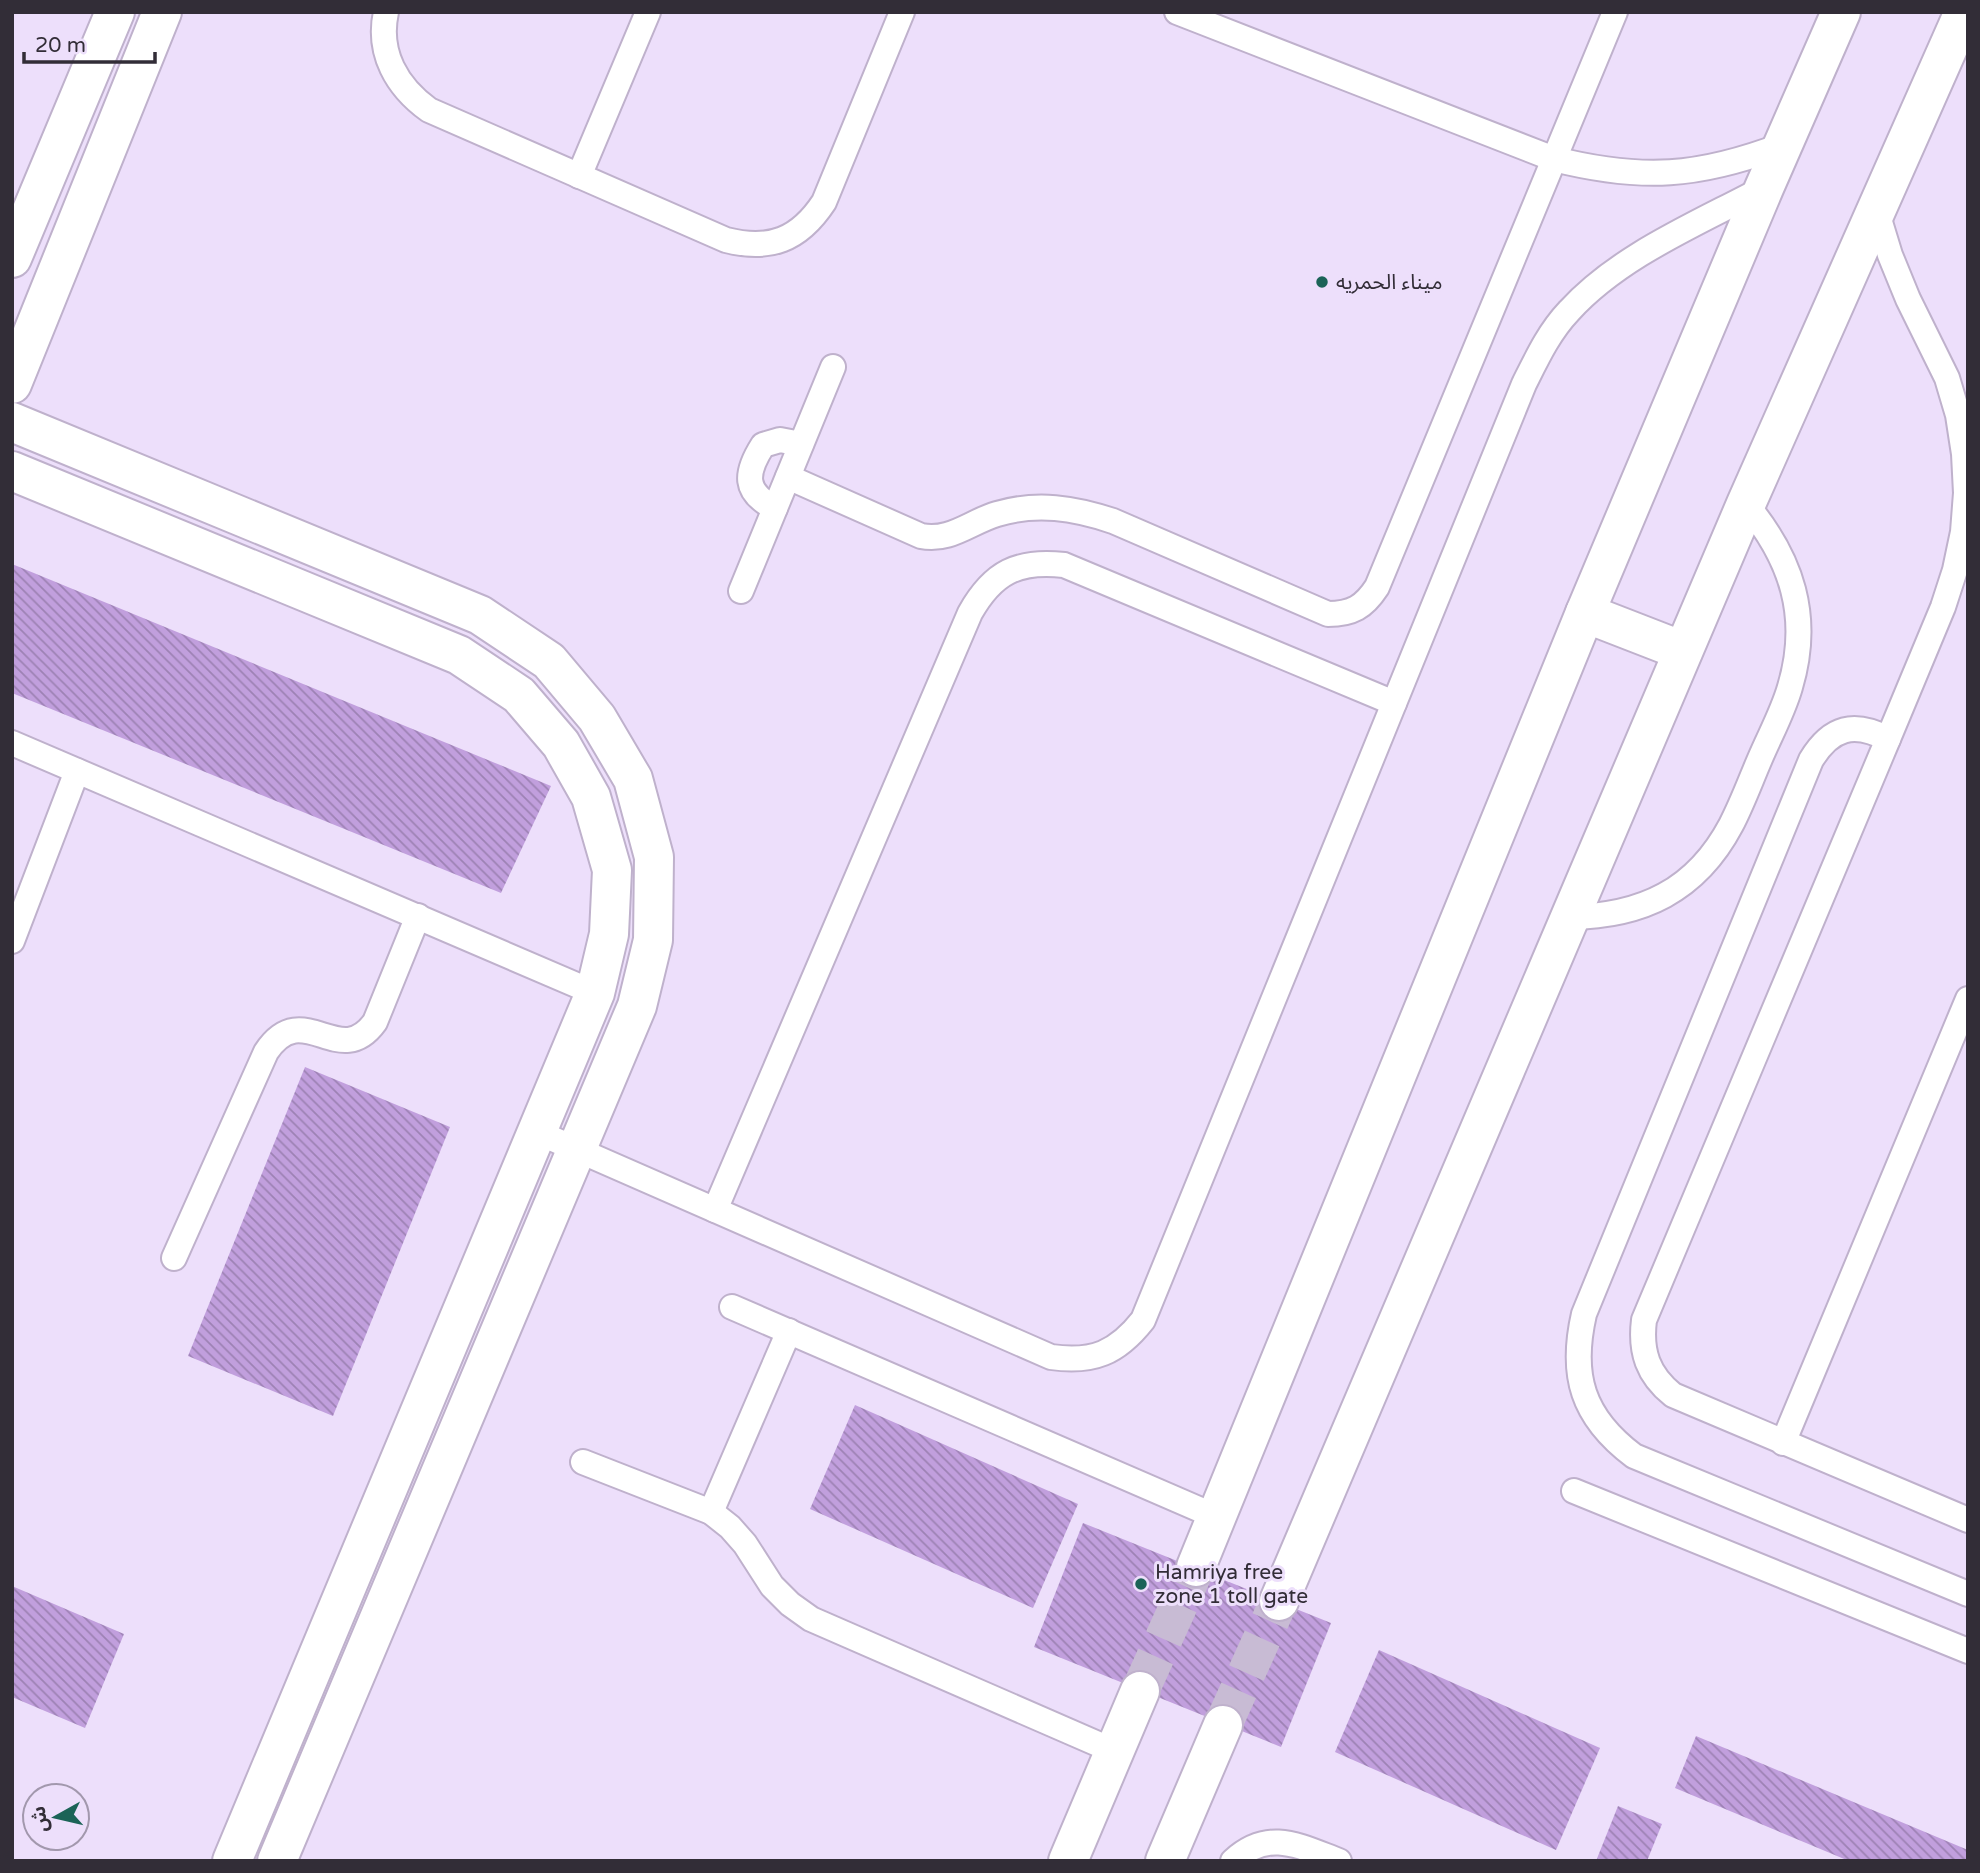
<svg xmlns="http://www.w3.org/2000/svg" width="1980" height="1873" viewBox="0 0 1980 1873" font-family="'Varela Round','Noto Sans Arabic',sans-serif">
<defs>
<pattern id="building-back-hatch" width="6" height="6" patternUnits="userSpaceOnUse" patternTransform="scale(1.75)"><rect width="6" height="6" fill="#c19fdd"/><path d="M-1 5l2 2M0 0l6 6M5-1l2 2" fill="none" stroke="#9d82b4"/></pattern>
</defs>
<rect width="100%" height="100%" fill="#eddffb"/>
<g fill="url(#building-back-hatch)">
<polygon points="12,564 551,786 501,893 12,693"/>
<polygon points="305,1067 450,1127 333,1416 188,1356"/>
<polygon points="855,1405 1078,1504 1033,1608 810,1509"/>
<polygon points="1083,1523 1331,1623 1281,1747 1034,1647"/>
<polygon points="12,1586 124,1634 85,1728 12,1697"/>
<polygon points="1379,1650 1600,1748 1556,1850 1335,1752"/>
<polygon points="1696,1736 1968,1850 1968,1861 1849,1861 1675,1788"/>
<polygon points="1618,1806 1662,1824 1647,1861 1596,1861"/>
</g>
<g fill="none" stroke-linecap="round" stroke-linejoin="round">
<g stroke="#c8bbd4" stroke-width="38" stroke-dasharray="38 19" stroke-linecap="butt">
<polyline points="1140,1691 1196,1567"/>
<polyline points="1223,1725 1279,1601"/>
</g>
<g stroke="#bfb1cc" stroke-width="28">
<g id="service">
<path d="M386 12C377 53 397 87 429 110L726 240C770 251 799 240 824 202L902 12"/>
<path d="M1177 12 1554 159C1642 181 1699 177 1783 145"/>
<polyline points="579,176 648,12"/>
<path d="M1876 209 1890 255 1908 299 1947 378 1958 415 1964 454 1966 493 1963 532 1955 570 1943 607 1888 739 1644 1320C1640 1352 1648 1375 1673 1395L1968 1520"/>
<path d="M788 477 921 536C950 542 970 522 997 514 1037 502 1074 508 1113 521L1328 614C1352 614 1364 607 1377 587L1615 12"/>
<path d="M775 508C743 492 745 473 763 445L780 440 801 444"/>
<polyline points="741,591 833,367"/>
<path d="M1888 739C1854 721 1831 727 1811 760L1584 1314C1570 1375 1582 1417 1634 1456L1968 1594"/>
<polyline points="12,743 595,993"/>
<path d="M1570 917C1642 916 1696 891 1731 825 1742 804 1750 782 1759 761 1769 737 1783 712 1790 687 1811 617 1792 559 1746 504"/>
<polyline points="12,941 77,771"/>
<path d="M537 1132 1051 1357C1093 1363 1117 1353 1143 1320L1524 384C1537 358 1549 332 1569 311 1620 255 1699 223 1764 188"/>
<path d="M715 1210 970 613C993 572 1018 560 1064 565L1394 703"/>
<path d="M174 1258 266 1052C303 996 339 1072 375 1022L418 916"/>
<polyline points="732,1307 1217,1517"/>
<polyline points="1783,1443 1968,999"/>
<polyline points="583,1462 711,1512 730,1527 745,1544 772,1586 790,1604 811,1619 1114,1751"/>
<polyline points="1574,1491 1968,1651"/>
<polyline points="711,1512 789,1331"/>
<path d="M1233 1861C1269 1828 1299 1846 1339 1861"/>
</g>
</g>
<g stroke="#bfb1cc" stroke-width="42">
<g id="tertiary">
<polyline points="12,258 115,12"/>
<polyline points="12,384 162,12"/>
<polyline points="12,422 480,615 549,661 597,718 633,779 654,857 653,940 637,1006 277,1861"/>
<polyline points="12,471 459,655 519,695 561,744 591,797 612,870 609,934 595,993 232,1861"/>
<polyline points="1585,613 1683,651"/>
<polyline points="1196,1567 1585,613 1764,188 1841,12"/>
<polyline points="1279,1601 1746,504 1964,12"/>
<polyline points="1068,1861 1140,1691"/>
<polyline points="1165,1861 1223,1725"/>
</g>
</g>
<use href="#service" stroke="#fff" stroke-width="24"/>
<use href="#tertiary" stroke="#fff" stroke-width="38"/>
</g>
<g fill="#1b6357" stroke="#eddffb" stroke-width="2.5">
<circle cx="1322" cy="282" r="7"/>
<circle cx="1141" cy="1584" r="7"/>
</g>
<g text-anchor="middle" stroke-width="6" stroke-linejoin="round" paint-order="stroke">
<g font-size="21" fill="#322d37" stroke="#eddffb" text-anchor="start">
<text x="1336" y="289">ميناء الحمريه</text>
<text x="1155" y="1579">Hamriya free<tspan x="1155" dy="24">zone 1 toll gate</tspan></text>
</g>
</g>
<rect width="1980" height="1873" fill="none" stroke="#322d37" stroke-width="28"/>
<g transform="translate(56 1817) rotate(262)"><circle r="33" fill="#eddffb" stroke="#a298ad" stroke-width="2"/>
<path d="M0-5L12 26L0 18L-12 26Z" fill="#1b6357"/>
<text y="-10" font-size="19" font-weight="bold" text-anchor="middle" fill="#322d37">ش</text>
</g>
<path d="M24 52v10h131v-10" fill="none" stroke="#322d37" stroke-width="3.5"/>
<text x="35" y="52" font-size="21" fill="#322d37" stroke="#eddffb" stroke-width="5" paint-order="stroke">20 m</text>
</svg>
